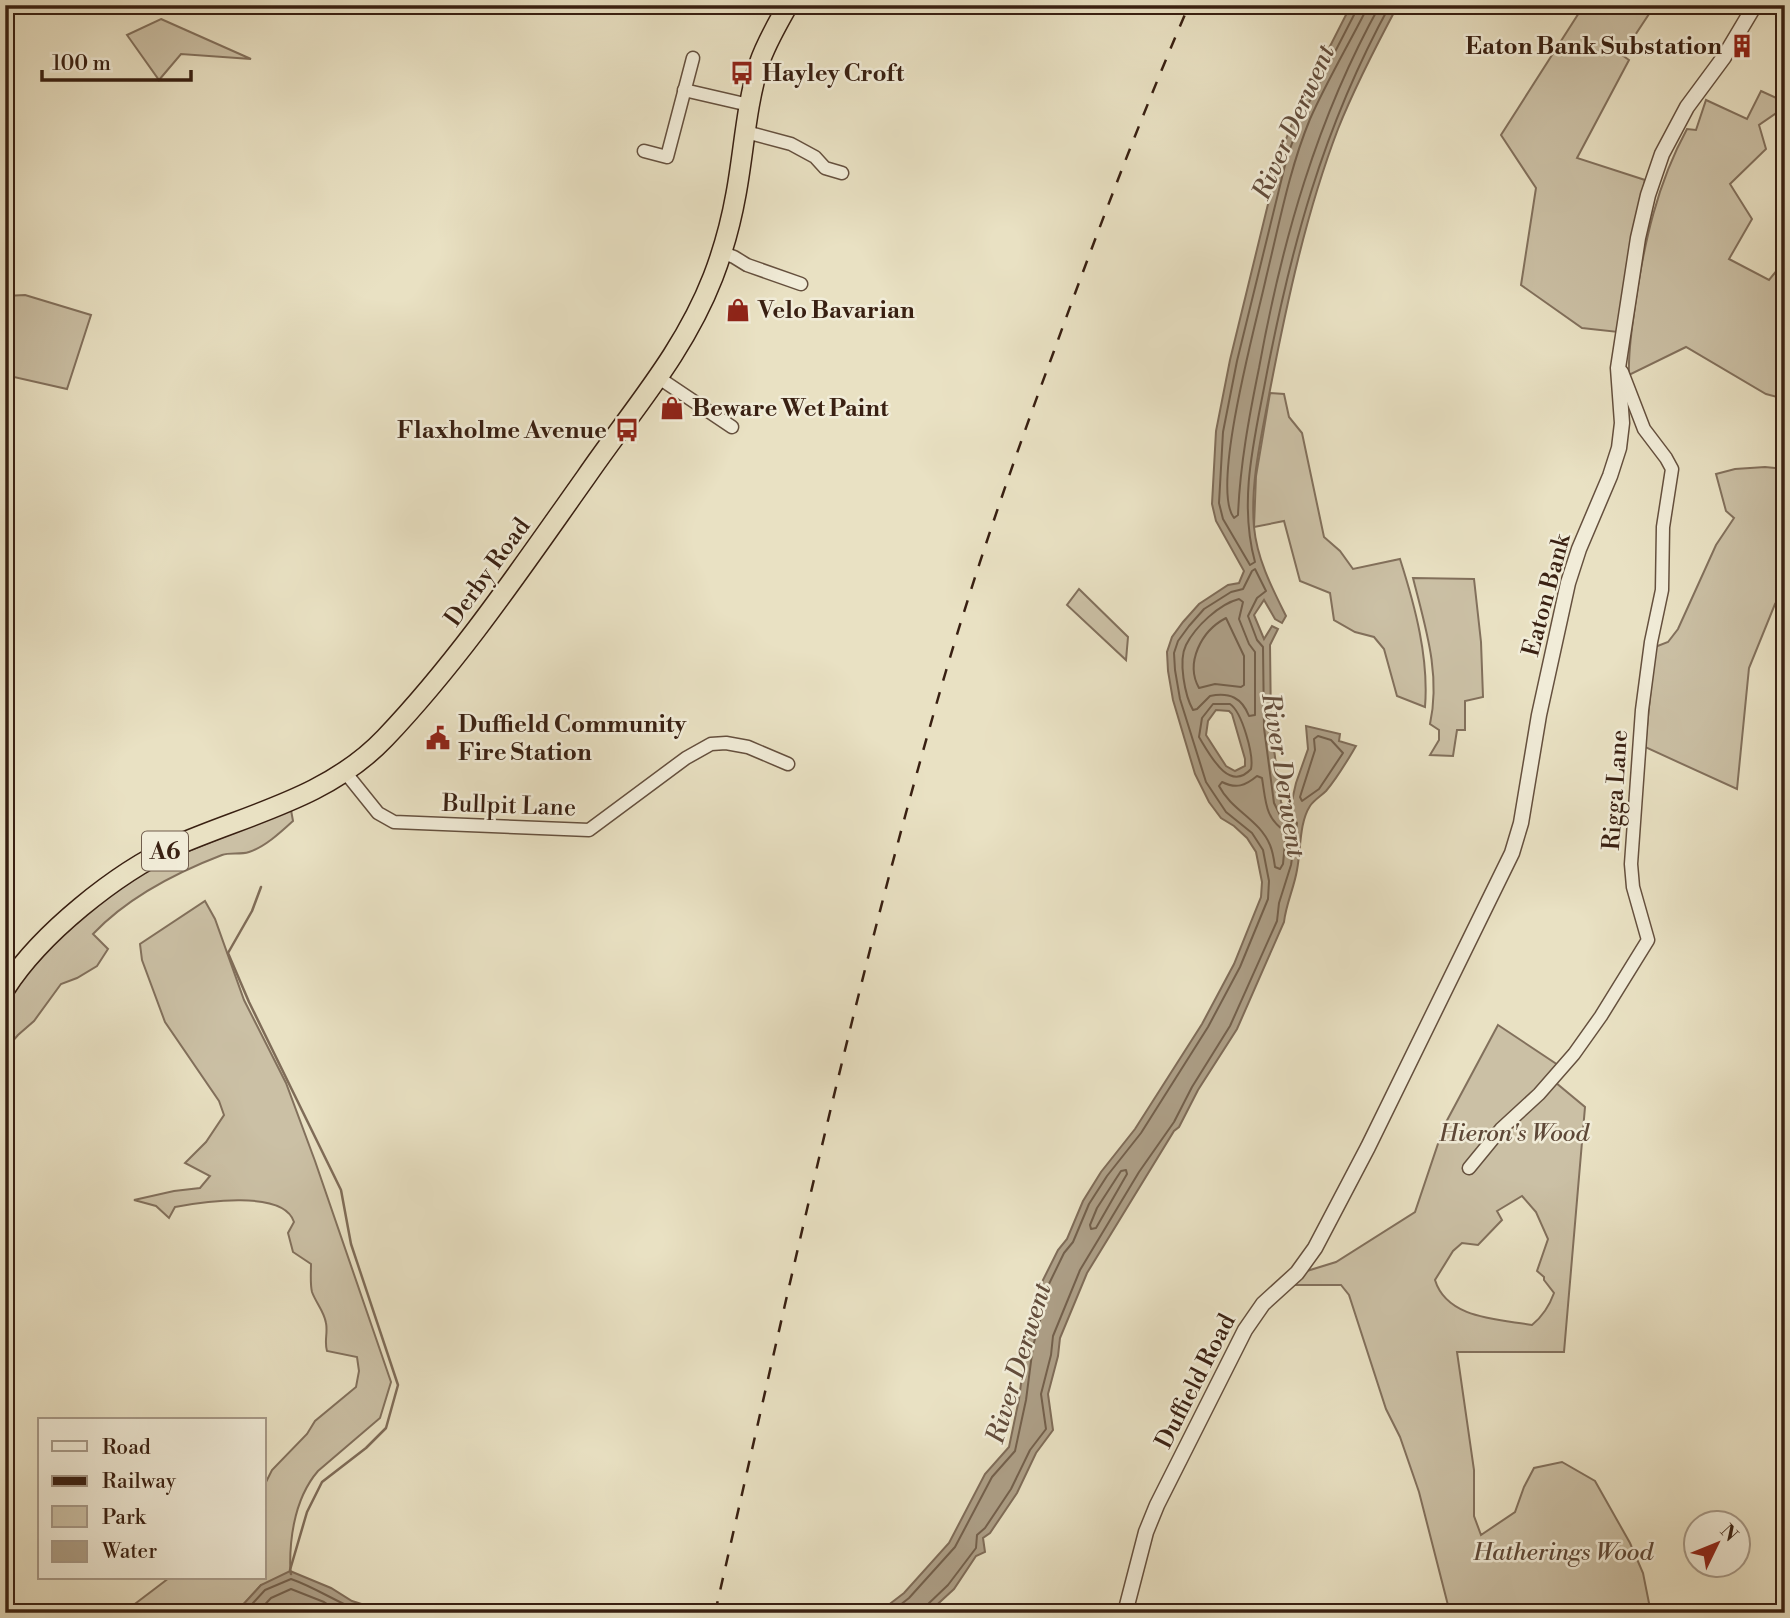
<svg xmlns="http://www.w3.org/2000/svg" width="1790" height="1618" viewBox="0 0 1790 1618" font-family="'Libre Bodoni',serif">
<rect width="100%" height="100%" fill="#e9e1c3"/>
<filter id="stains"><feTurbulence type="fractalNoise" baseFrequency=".00286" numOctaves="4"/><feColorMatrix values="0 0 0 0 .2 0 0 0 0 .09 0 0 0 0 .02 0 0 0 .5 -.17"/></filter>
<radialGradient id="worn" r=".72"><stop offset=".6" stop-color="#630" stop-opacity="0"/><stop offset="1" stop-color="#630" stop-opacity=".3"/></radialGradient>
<g fill="#cbc0a5" stroke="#82705c" stroke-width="2" fill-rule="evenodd">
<polygon points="1584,5 1636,5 1649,14 1622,55 1629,60 1577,158 1645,180 1627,264 1618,332 1582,328 1521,285 1536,188 1501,135"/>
<polygon points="161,19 251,59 181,54 159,80 127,35"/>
<path d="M1761 91 1785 102V107L1759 125 1766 149 1730 184 1752 219 1729 259 1769 280 1783 263 1785 264V399L1766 394 1686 347 1629 375C1628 351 1632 328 1635 305 1644 243 1657 184 1687 129L1696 130 1706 100 1747 119Z"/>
<polygon points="25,295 91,315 67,389 5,375 5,296"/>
<path d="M1270 393 1284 394 1289 417 1302 433 1324 537 1340 551 1353 569 1400 559C1415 606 1429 658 1425 707L1397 696 1384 649 1374 637 1355 632 1334 620 1330 593 1300 581 1284 521 1254 527 1256 476Z"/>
<polygon points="1765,467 1785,469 1785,589 1775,604 1749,668 1737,789 1645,747 1655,647 1668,642 1678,629 1716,545 1734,518 1726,511 1716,474 1735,469"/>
<path d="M1413 578 1474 579 1481 642 1483 697 1465 701V730H1457L1453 756 1430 755 1439 740V730L1430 724C1441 674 1425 626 1413 578Z"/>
<polygon points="1079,589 1128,637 1126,660 1067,605"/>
<path d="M291 810 293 821C281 832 265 847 249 852 240 855 230 852 222 855 175 873 128 897 93 934L108 949 97 966 77 978 61 984 34 1021 18 1035 5 1050V1008L24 977 57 941 97 905 136 878 166 860Z"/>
<path d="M205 901 215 919 244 1000 286 1083 315 1161 391 1382 380 1418 318 1471C293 1500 288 1545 291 1582L261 1585 241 1607 232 1613H123L169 1578H264V1486L272 1470 307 1434 315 1421 356 1387 359 1371 357 1357 327 1351C324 1341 328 1333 326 1323 324 1311 316 1303 312 1292 310 1284 311 1272 311 1264L293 1252 288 1233 294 1222C284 1189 201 1202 175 1207L169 1218 156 1206 134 1200 174 1191 200 1188 210 1176 185 1163 206 1142 224 1115 219 1101 165 1022 142 960 140 944Z"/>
<path d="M1498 1025 1564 1069 1555 1082 1585 1107 1564 1352H1457L1474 1470V1516L1481 1535 1515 1512 1524 1487 1534 1468 1562 1462 1595 1481 1630 1543 1643 1573 1651 1613H1450L1419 1492 1400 1437 1386 1409 1349 1295 1341 1285H1293L1307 1271 1336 1262 1415 1212 1444 1126ZM1522 1196 1536 1212 1548 1239 1537 1271 1544 1277V1280L1554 1293C1549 1307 1543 1316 1532 1325 1498 1319 1447 1319 1435 1280L1453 1251 1462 1243 1478 1245 1502 1220 1497 1211Z"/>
</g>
<g fill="#ad9f87" stroke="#7f6c58" stroke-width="2" fill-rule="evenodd">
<path d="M1351 5H1398C1376 46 1355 86 1338 129 1306 213 1287 302 1270 390 1262 434 1250 482 1254 527 1257 559 1272 588 1286 616L1282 623 1275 619 1264 600 1254 615 1264 639 1272 626 1278 629 1270 645 1271 727 1281 802 1288 818 1296 783 1308 749 1306 726 1340 734 1339 741 1356 746C1347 761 1338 777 1326 791 1321 796 1314 800 1310 806 1299 823 1301 850 1297 870 1294 888 1286 904 1284 922L1237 1029 1198 1090 1179 1127 1174 1131 1087 1273 1060 1338 1058 1356 1048 1394 1053 1430 1036 1453 1017 1493 990 1533 983 1538 985 1552 976 1556 954 1589 928 1613H878L904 1593 949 1543 985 1474 1009 1447 1019 1399 1026 1345 1038 1301 1039 1288 1058 1250 1067 1239 1083 1201 1101 1172 1135 1129 1202 1024 1234 964 1261 897 1262 882 1256 852 1247 838 1234 826 1221 818 1209 802 1195 774 1173 700 1168 671 1167 652 1172 637 1183 622 1199 604 1228 585 1239 583 1244 571 1216 521 1212 504 1216 431 1230 360 1280 155 1296 113ZM1216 710 1229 711 1232 714 1245 759V766L1235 771 1226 766 1206 735 1208 721Z"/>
<polygon points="290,1571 331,1588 352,1601 390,1613 232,1613 241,1607 261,1585"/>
</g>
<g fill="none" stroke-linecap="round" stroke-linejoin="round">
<g stroke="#73604c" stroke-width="2">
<path d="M1357 5 1356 11 1302 116 1287 157 1237 361 1223 432 1219 503 1223 519 1250 565 1255 562C1239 504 1253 445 1264 388 1290 250 1322 129 1390 5"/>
<path d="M1365 5 1364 14C1346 49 1326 83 1310 119 1289 170 1279 225 1266 278 1257 320 1210 488 1234 518L1238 515C1240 465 1249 417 1259 368 1282 241 1317 118 1380 5"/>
<path d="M1239 599 1243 602 1239 619 1249 644 1255 652V715L1249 716C1242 698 1230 692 1210 696L1197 709 1193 710C1185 696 1178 661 1186 645 1195 627 1219 604 1239 599Z"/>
<path d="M1226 618 1244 656V685L1241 687 1215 684 1199 688C1185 663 1201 631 1226 618Z"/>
<path d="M1213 704H1230C1242 712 1254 755 1251 769 1229 793 1210 755 1199 737L1202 718Z"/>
<polygon points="1318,736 1331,740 1343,753 1319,789 1302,801 1300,797 1315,750 1314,739"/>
<path d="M1257 776 1262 778C1266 803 1265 818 1286 832L1283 864 1280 869 1275 867C1274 860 1273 852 1270 845 1259 819 1232 811 1219 786L1222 782C1236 789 1245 786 1257 776Z"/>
<polygon points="1126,1170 1127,1174 1096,1228 1091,1229 1090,1225 1097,1208 1121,1171"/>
<path d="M244 1613 265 1590 291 1579C317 1588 339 1604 365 1613"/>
<polyline points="257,1613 271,1598 291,1589 324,1602 341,1613"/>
<polyline points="890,1613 909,1598 955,1547 992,1477 1015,1451 1026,1400 1033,1346 1045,1303 1046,1290 1064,1253 1073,1242 1089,1204 1107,1176 1141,1133 1208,1027 1240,967 1268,899 1269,881 1263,850 1252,833 1226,812 1206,782 1180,699 1175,670 1174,653 1178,641 1189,626 1204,609 1231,592 1243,589 1252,571 1255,569 1266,591 1257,598 1248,616 1257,640 1263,647 1264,728 1274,803 1282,819 1295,820 1297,823 1291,865 1279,903 1277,921 1230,1026 1192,1087 1174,1122 1139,1172 1080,1270 1053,1336 1051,1355 1041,1394 1046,1429 1030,1450 1011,1489 985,1528 977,1535 976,1548 948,1585 926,1606 924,1613"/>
</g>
<polyline stroke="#7f6c58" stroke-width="2.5" points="261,887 252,911 228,953 249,1002 341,1190 351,1244 398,1385 386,1428 366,1448 322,1482 307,1512 290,1570 291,1574"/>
<g stroke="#65503e" stroke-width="15">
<g id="minor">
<polyline points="684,90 749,105"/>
<polyline points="746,132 791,144 815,157 825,168 842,173"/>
<polyline points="644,151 667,157 693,58"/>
<polyline points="721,252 734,257 747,265 801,284"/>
<polyline points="659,378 732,427"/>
<polyline points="345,772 378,813 394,822 589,830 686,758 711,744 726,743 748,747 788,764"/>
<polyline points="1469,1168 1501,1129 1539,1094 1574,1054 1601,1016 1648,940 1633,887 1631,864 1642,710 1651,642 1662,590 1663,527 1672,469 1666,458 1644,429 1622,372 1618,368"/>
<polyline points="1278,1612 1299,1613"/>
</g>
</g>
<g stroke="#65503e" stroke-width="17">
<polyline id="tertiary" points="1125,1613 1146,1532 1157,1505 1245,1330 1263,1304 1297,1273 1315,1248 1368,1147 1512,853 1521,823 1539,715 1568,583 1579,549 1610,476 1619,448 1622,423 1618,368 1638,238 1648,195 1662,154 1687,107 1724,57 1755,5"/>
</g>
<g stroke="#392012" stroke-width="22">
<path id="trunk" d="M5 989C40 934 116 873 175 846 248 814 328 798 385 738 461 658 522 567 586 477 632 410 683 354 713 277 723 251 731 222 736 194 744 151 746 106 759 64 766 43 777 25 788 5"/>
</g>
<use href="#minor" stroke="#f1ecd8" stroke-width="12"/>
<use href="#tertiary" stroke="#f1ecd8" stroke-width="14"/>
<use href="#trunk" stroke="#e9e1c3" stroke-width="19"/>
<path stroke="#392012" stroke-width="2.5" stroke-dasharray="12 12" stroke-linecap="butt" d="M715 1613C787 1297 855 981 946 671 978 563 1015 456 1054 351 1096 235 1140 119 1189 5"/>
</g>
<defs>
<g id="building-bare" transform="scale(1.89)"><path d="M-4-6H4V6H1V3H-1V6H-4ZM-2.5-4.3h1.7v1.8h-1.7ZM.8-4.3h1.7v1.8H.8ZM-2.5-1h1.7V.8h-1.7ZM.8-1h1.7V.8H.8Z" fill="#8f2418" stroke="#f1ecd8" stroke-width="2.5" paint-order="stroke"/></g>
<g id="bus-bare" transform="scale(1.89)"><path d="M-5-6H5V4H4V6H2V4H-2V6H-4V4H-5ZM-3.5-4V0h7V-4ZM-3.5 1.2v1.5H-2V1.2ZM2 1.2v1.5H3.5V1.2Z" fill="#8f2418" stroke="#f1ecd8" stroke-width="2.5" paint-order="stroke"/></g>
<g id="shop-bare" transform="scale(1.89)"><path d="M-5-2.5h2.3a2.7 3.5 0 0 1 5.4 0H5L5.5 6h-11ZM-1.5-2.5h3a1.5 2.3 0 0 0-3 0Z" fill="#8f2418" stroke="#f1ecd8" stroke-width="2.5" paint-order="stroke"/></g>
<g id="civic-bare" transform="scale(1.89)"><path d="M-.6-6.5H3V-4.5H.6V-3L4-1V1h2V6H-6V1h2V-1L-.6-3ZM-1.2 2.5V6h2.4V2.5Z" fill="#8f2418" stroke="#f1ecd8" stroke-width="2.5" paint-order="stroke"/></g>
</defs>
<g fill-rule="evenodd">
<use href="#building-bare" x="1742" y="46"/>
<use href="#bus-bare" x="742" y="73"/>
<use href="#shop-bare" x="738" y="310"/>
<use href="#shop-bare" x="672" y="408"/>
<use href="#bus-bare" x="627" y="430"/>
<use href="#civic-bare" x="438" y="738"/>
</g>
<g text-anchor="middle" stroke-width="5" stroke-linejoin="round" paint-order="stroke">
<rect fill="#f1ecd8" stroke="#705d4d" stroke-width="2" x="142" y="831.5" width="46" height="39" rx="5"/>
<g font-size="23" font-weight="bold" fill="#392012">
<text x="165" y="859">A6</text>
</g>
<g font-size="24" font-weight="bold" fill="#392012" stroke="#f1ecd8" text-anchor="start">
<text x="1722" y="54" text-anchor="end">Eaton Bank Substation</text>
<text x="762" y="81">Hayley Croft</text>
<text x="758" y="318">Velo Bavarian</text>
<text x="692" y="416">Beware Wet Paint</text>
<text x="607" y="438" text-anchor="end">Flaxholme Avenue</text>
<text x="458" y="732">Duffield Community<tspan x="458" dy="28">Fire Station</tspan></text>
</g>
<g font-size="24" fill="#392012" stroke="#f1ecd8">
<text transform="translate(487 572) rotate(-54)" y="8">Derby Road</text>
<text transform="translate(1546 595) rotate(-75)" y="8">Eaton Bank</text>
<text transform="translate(1615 790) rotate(-86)" y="8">Rigga Lane</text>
<text transform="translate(509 805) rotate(2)" y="8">Bullpit Lane</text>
<text transform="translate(1195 1381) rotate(-63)" y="8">Duffield Road</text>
</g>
<g font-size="24" font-style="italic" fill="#5e4837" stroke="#f1ecd8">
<text x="1514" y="1141">Hieron's Wood</text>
<text x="1563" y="1560">Hatherings Wood</text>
</g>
<g font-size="26" font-style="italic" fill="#624c3b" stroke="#f1ecd8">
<text transform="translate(1293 122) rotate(-66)" y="9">River Derwent</text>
<text transform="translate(1284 775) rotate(81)" y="9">River Derwent</text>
<text transform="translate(1018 1363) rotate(-73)" y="9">River Derwent</text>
</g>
</g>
<rect width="1790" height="1618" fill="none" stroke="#e9e1c3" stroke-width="28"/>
<rect x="7" y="7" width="1776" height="1604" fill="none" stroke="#392012" stroke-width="3.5"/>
<rect x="14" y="14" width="1762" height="1590" fill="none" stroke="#392012" stroke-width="2"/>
<rect x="38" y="1418" width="228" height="161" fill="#f1ecd8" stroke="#a79a89" stroke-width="2"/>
<rect x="52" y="1441" width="35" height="10" fill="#f1ecd8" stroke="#a79a89" stroke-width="2"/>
<text x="102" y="1454" font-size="21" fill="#392012">Road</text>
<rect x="52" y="1476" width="35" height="10" fill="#392012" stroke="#a79a89" stroke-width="2"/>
<text x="102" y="1488" font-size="21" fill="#392012">Railway</text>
<rect x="52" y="1506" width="35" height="21" fill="#cbc0a5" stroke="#a79a89" stroke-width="2"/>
<text x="102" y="1524" font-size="21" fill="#392012">Park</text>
<rect x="52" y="1541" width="35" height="21" fill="#ad9f87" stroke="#a79a89" stroke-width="2"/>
<text x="102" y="1558" font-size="21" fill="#392012">Water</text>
<g transform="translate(1717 1544) rotate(47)"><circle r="33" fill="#f1ecd8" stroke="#a79a89" stroke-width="2"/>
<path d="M0-5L12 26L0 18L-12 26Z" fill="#8f2418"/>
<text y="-10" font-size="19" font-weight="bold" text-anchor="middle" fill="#392012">N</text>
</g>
<path d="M42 70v10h149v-10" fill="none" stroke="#392012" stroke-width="3.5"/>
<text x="52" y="70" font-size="21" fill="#392012" stroke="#f1ecd8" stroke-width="5" paint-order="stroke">100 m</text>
<rect width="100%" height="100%" filter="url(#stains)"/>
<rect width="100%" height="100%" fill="url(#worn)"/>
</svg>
